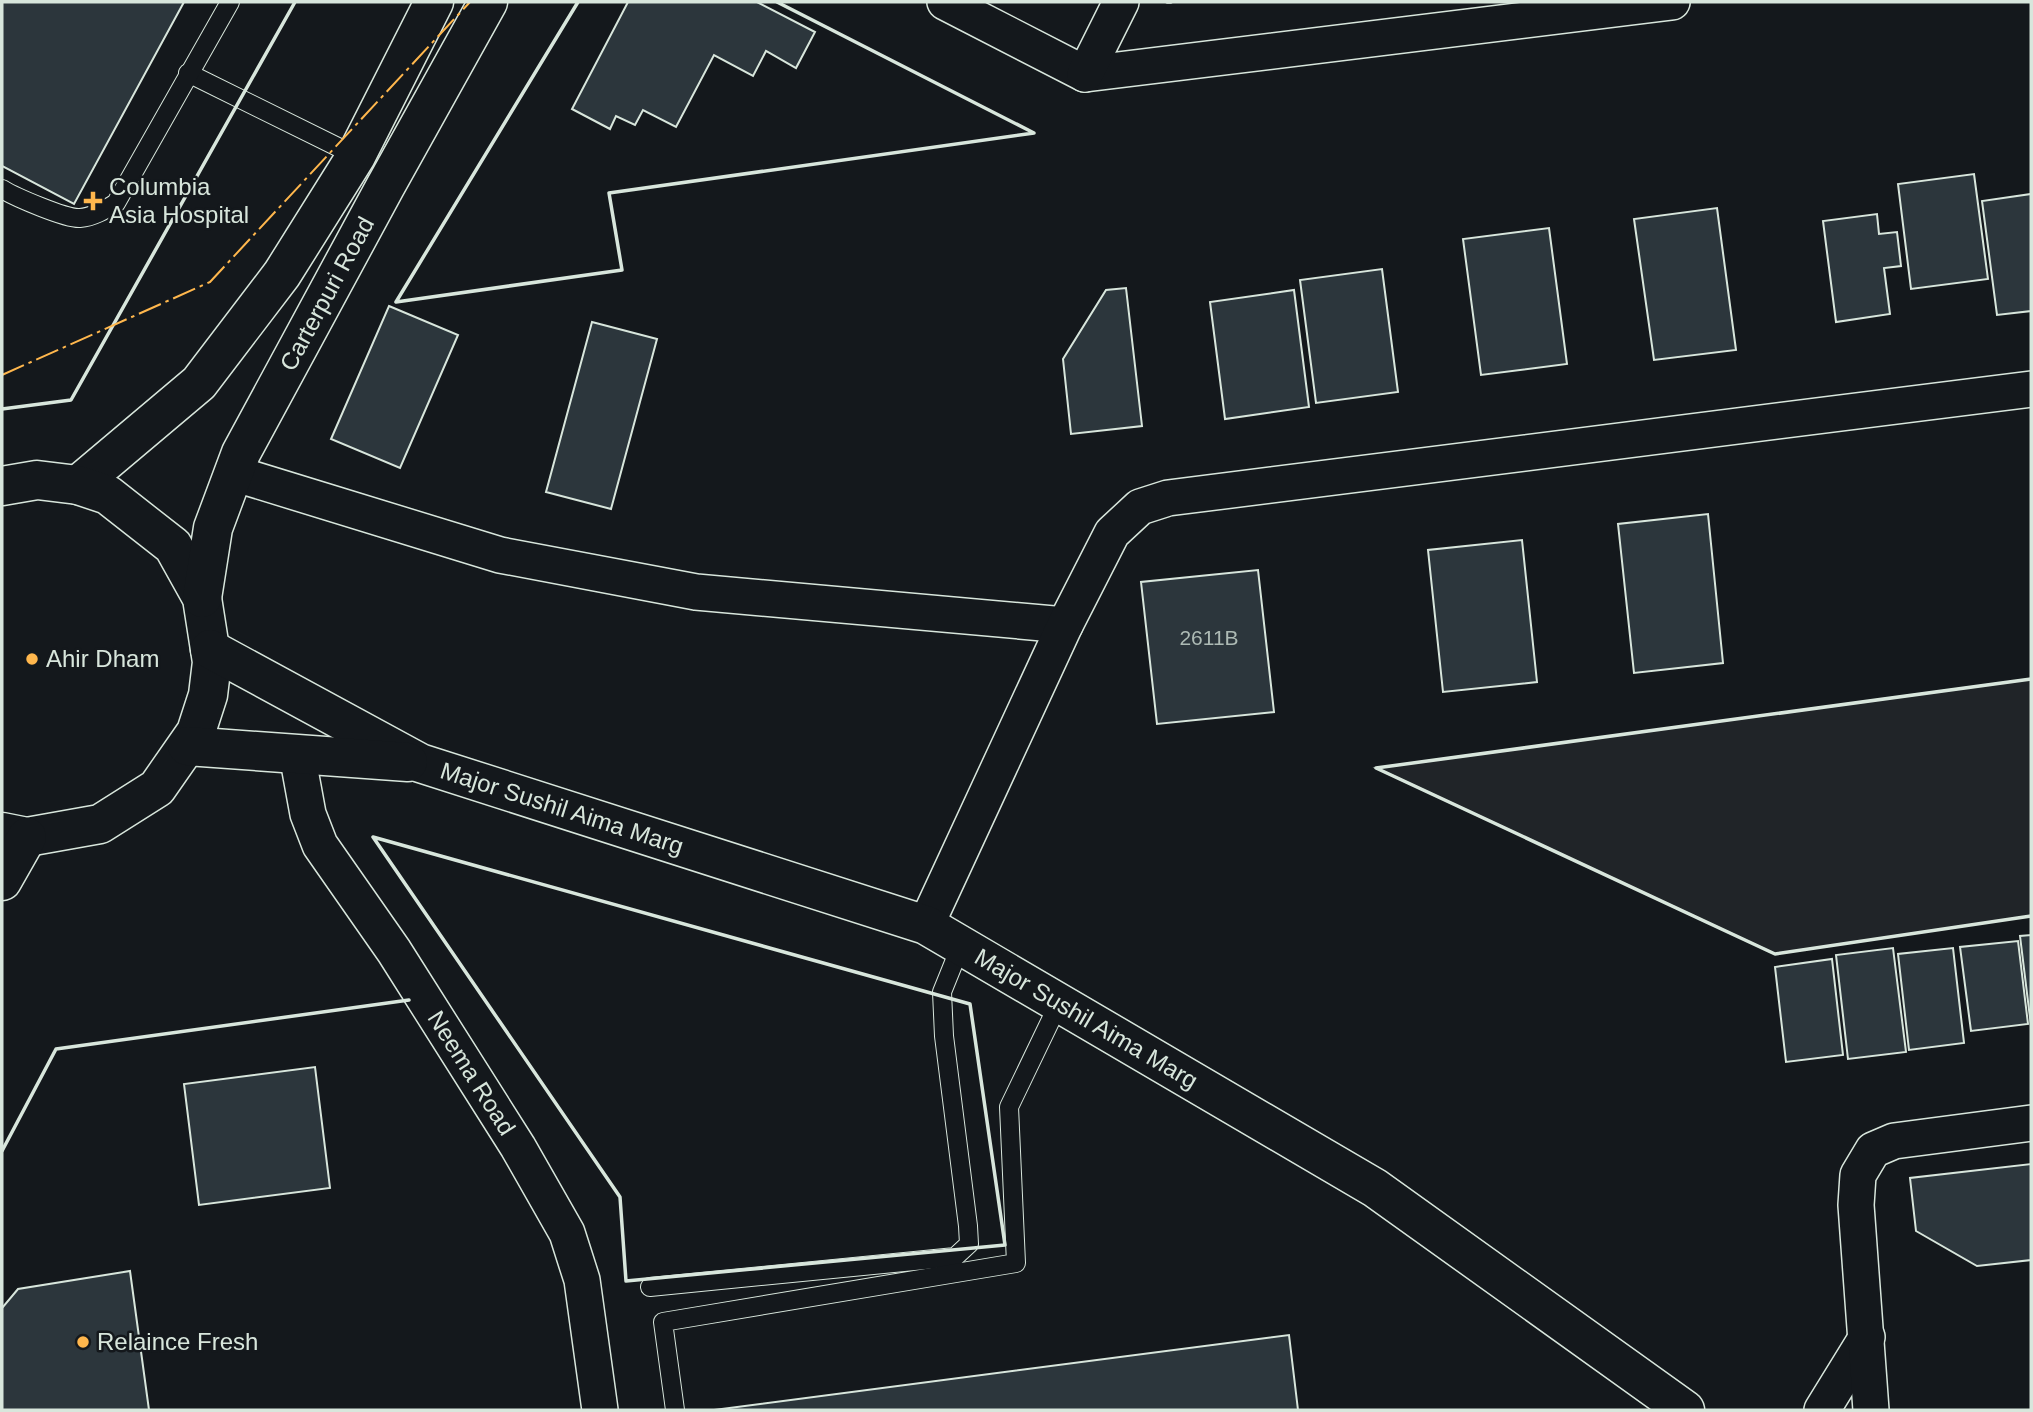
<svg xmlns="http://www.w3.org/2000/svg" width="2033" height="1412" viewBox="0 0 2033 1412" font-family="Arial,sans-serif">
<rect width="100%" height="100%" fill="#14181c"/>
<polygon fill="#202428" stroke="#939e99" stroke-width="2" points="2031,679 2031,916 1775,954 1376,768"/>
<g fill="#2c363c" stroke="#d8e6dc" stroke-width="2">
<polygon points="2,2 184,2 74,204 2,166"/>
<polygon points="628,2 757,2 815,32 796,68 766,51 753,76 714,55 676,127 643,110 635,125 616,116 610,129 572,109"/>
<polygon points="1974,174 1988,279 1911,289 1898,184"/>
<polygon points="2031,194 2031,311 1997,315 1982,201"/>
<polygon points="1717,208 1736,350 1654,360 1634,219"/>
<polygon points="1877,214 1879,234 1897,232 1901,266 1884,268 1890,314 1836,322 1823,221"/>
<polygon points="1549,228 1567,364 1481,375 1463,239"/>
<polygon points="1382,269 1398,392 1316,403 1300,280"/>
<polygon points="1126,288 1142,426 1071,434 1063,359 1106,290"/>
<polygon points="1294,290 1309,407 1225,419 1210,302"/>
<polygon points="389,306 458,335 400,468 331,439"/>
<polygon points="592,322 657,339 611,509 546,492"/>
<polygon points="1708,514 1723,663 1634,673 1618,524"/>
<polygon points="1522,540 1537,682 1443,692 1428,550"/>
<polygon points="1258,570 1274,712 1157,724 1141,582"/>
<polygon points="2031,935 2031,1026 2020,936"/>
<polygon points="2018,941 2028,1024 1971,1031 1960,947"/>
<polygon points="1893,948 1906,1052 1848,1059 1836,955"/>
<polygon points="1953,948 1964,1043 1909,1050 1898,954"/>
<polygon points="1832,959 1843,1055 1786,1062 1775,967"/>
<polygon points="315,1067 330,1188 199,1205 184,1084"/>
<polygon points="2031,1164 2031,1260 1977,1266 1916,1231 1910,1178"/>
<polygon points="130,1271 149,1410 2,1410 2,1308 18,1289"/>
<polygon points="1289,1335 1298,1410 714,1410"/>
</g>
<g fill="none" stroke-linecap="round" stroke-linejoin="round">
<g stroke="#d8e6dc" stroke-width="20">
<g id="lane">
<polyline points="188,73 356,156"/>
<path d="M2 189C15 197 66 219 80 218 93 217 105 210 116 203L230 2"/>
<polyline points="650,1287 955,1257 969,1244 968,1226 944,1036 942,992 961,945"/>
<polyline points="675,1410 663,1322 1016,1263 1009,1107 1059,1003"/>
</g>
</g>
<g stroke="#d8e6dc" stroke-width="38">
<g id="street">
<polyline points="945,2 1085,74 1672,2"/>
<polyline points="1085,74 1121,2"/>
<polyline points="233,473 500,555 696,592 1065,625"/>
<path id="s1" d="M297 754 308 814 320 845 394 951 518 1147 567 1233 582 1280 600 1410"/>
<polyline points="926,925 1065,625 1112,533 1140,507 1168,498 2031,389"/>
<polyline points="1822,1410 1867,1337"/>
<polyline points="1871,1410 1856,1205 1858,1175 1873,1150 1894,1141 2031,1123"/>
</g>
</g>
<g stroke="#d8e6dc" stroke-width="41">
<g id="secondary">
<polyline points="78,485 199,383 282,274 356,156 434,2"/>
<polyline points="2,486 37,480 78,485 108,495 173,546 202,598 212,662 208,695 196,732 157,788 100,824 27,837 2,832"/>
<path id="s2" d="M202 598 213 528 241 453 385 187 488 2"/>
<path id="s3" d="M210 649 420 763 926 925 1375 1188 1685 1410"/>
<polyline points="187,746 408,762"/>
<polyline points="2,881 27,837"/>
</g>
</g>
<use href="#lane" stroke="#14181c" stroke-width="18"/>
<use href="#street" stroke="#14181c" stroke-width="35"/>
<use href="#secondary" stroke="#14181c" stroke-width="38"/>
<g stroke="#d8e6dc" stroke-width="3.5">
<polyline points="578,2 396,302 622,270 609,193 1034,133 777,2"/>
<polyline points="1167,2 1171,2"/>
<polyline points="2,409 71,400 295,2"/>
<polyline points="2031,679 1376,768 1775,954 2031,916"/>
<polygon points="373,837 970,1004 1005,1245 626,1281 620,1197"/>
<polyline points="2,1151 56,1049 409,1000"/>
</g>
<polyline stroke="#ffb74d" stroke-width="2" stroke-dasharray="24 5 3.5 5" stroke-linecap="butt" points="2,375 210,282 470,2"/>
</g>
<g fill="#ffb74d" stroke="#14181c" stroke-width="2.5">
<path d="M89.5 190.5h7v7h7v7h-7v7h-7v-7h-7v-7h7z"/>
<circle cx="32" cy="659" r="7"/>
<circle cx="83" cy="1342" r="7"/>
</g>
<g text-anchor="middle" stroke-width="5" stroke-linejoin="round" paint-order="stroke">
<g font-size="21" fill="#adbab4">
<text x="1209" y="645">2611B</text>
</g>
<g font-size="24" fill="#d8e6dc" stroke="#14181c" text-anchor="start">
<text x="109" y="195">Columbia<tspan x="109" dy="28">Asia Hospital</tspan></text>
<text x="46" y="667">Ahir Dham</text>
<text x="97" y="1350">Relaince Fresh</text>
</g>
<g font-size="24" fill="#d8e6dc" stroke="#14181c">
<text dy="8" stroke="none"><textPath href="#s2" startOffset="332">Carterpuri Road</textPath></text>
<text dy="8" stroke="none"><textPath href="#s3" startOffset="388">Major Sushil Aima Marg</textPath></text>
<text dy="8" stroke="none"><textPath href="#s3" startOffset="956">Major Sushil Aima Marg</textPath></text>
<text dy="8" stroke="none"><textPath href="#s1" startOffset="368">Neema Road</textPath></text>
</g>
</g>
<rect width="2033" height="1412" fill="none" stroke="#d8e6dc" stroke-width="7"/>
</svg>
